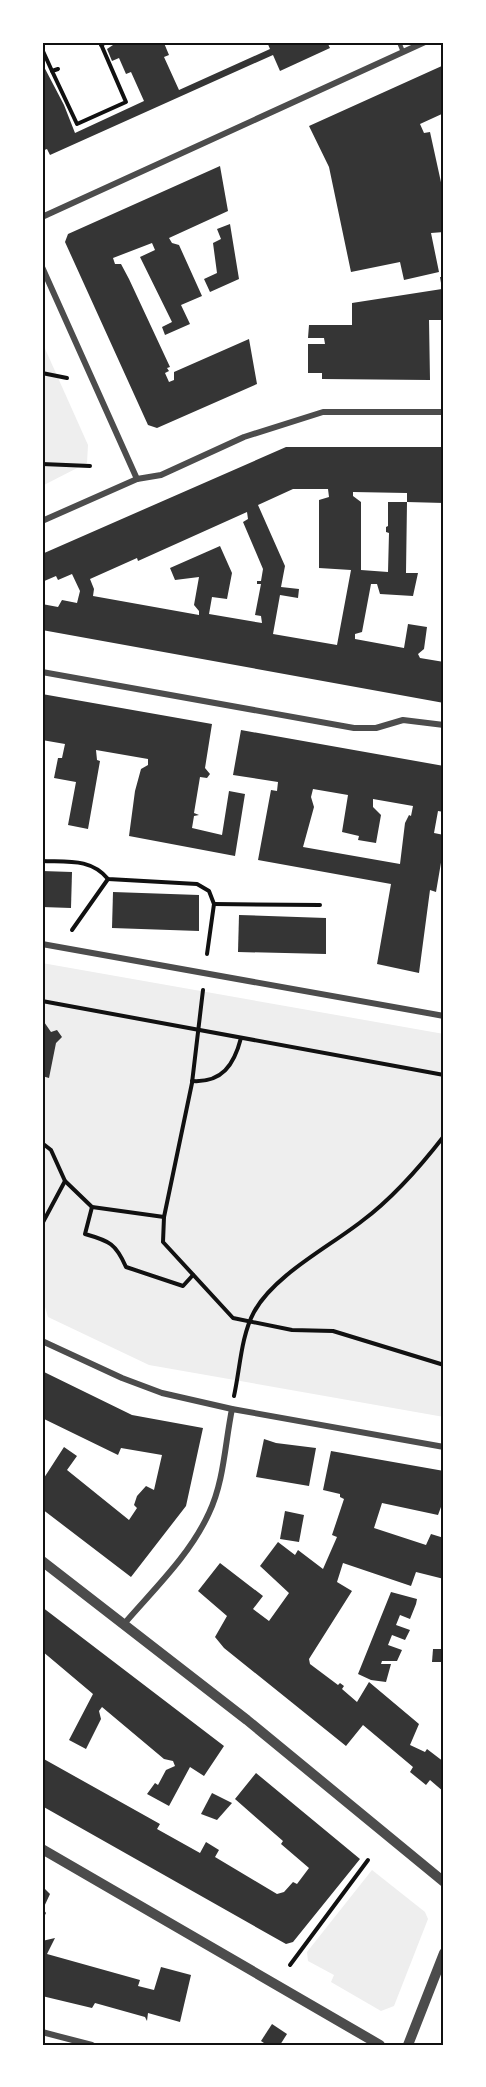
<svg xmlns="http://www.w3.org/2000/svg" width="486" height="2087" viewBox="0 0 486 2087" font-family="Jost,sans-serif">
<rect width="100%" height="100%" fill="#fff"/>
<g fill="#eee">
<polygon points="42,342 88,445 87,463 42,486"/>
<polygon points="42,963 444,1034 444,1417 149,1365 48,1317 42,1297"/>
<polygon points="372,1870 425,1912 428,1919 394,2006 381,2011 331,1982 334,1975 308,1961 307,1952"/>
</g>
<g fill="#353535" fill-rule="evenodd">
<polygon points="112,42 164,43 169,55 164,57 179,90 270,49 267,42 327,42 330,48 280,71 273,55 50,155 47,149 42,151 42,63 64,105 75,133 144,101 131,72 126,74 119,58 112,61 107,49 113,45"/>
<polygon points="444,65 444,113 420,124 424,133 430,132 444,196 444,232 431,233 439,272 404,280 400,262 351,272 329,167 309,126"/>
<polygon points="220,166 228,211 169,238 172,243 179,245 202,296 181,305 190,324 165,335 162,327 172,322 140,257 155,250 152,243 113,258 115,264 121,264 129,279 170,367 167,368 169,371 165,373 169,382 174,380 174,372 249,339 257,384 157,428 148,425 65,242 68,234"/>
<polygon points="230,224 239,279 210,292 204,279 217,273 213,243 221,239 217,229"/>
<polygon points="440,277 444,277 444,320 429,320 430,380 322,379 322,373 308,373 308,344 325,344 324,338 308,338 309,325 352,325 352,303 442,289"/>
<path d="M286 447H444V503L407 502V493L353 492V496L361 502V570L388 572 389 533 386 532V527L388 526V502H407L406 573H418L413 596 380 594 377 584H371L362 632 355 634V639L404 648 408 624 427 627 424 649 418 654 420 658 444 662V703L42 630V604L58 607 62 600 77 603 80 591 72 574 58 580 56 576 42 582V554ZM293 489H328L329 497 319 500V568L351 570 337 645 273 634 280 595 298 598 299 589 281 587 285 566 258 505ZM247 512 248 519 243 522 263 569 261 581H257V584H261L255 615 261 616 262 623 209 614 212 597 227 599 232 573 220 546 170 568 175 580 199 577 194 605 199 611V615L93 596 94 589 90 579 137 558 138 561Z"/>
<polygon points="42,694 212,724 205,768 210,774 207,778 200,777 194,813 199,815 194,816 192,828 222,835 229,791 245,794 235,856 129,836 135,791 141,769 148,765 148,759 96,750 97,760 100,761 88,829 68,825 76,782 54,778 58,758 62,758 65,744 42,740"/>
<path d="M241 730 444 766V812L438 811 434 833 444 835V845L436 892 430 890 419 973 377 964 391 884 258 860 271 790 277 791 278 782 233 775ZM313 789 348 795 342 832 359 836 358 840 376 843 381 815 373 807V799L413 806 411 816 409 815 405 823 400 864 303 847 314 807 311 797Z"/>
<polygon points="42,871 72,872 71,908 42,907"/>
<polygon points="113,892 199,895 199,931 112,928"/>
<polygon points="239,915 326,918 326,954 238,952"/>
<polygon points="42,1019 51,1032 57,1030 62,1037 56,1043 49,1078 42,1076"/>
<polygon points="42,1371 132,1415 203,1428 186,1506 131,1577 42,1509 42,1481 64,1447 77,1456 67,1470 129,1520 137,1508 134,1505 137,1496 146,1486 154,1490 162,1455 121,1448 118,1455 42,1418"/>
<polygon points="264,1439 276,1443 316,1448 309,1486 256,1477"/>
<polygon points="331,1451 444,1471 444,1499 438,1515 382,1503 374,1528 426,1545 431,1534 444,1538 444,1579 416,1572 411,1586 343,1563 337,1582 352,1591 309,1659 310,1664 338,1685 340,1683 344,1686 342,1689 357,1702 369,1682 419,1724 410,1745 425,1752 427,1749 444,1762 444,1792 430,1780 426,1785 410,1772 413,1767 363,1725 346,1746 224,1648 215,1637 227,1616 198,1591 220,1563 263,1596 253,1609 269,1621 289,1593 260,1566 278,1542 295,1555 298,1550 323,1569 337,1537 332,1535 344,1499 340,1497 340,1494 323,1490"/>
<polygon points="285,1511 304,1515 299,1542 280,1539"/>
<polygon points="391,1592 417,1599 416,1604 410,1619 400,1615 396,1625 410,1630 405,1640 392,1635 388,1645 402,1650 397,1661 382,1661 381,1664 391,1664 386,1682 371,1680 358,1674"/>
<polygon points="42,1607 224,1746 204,1776 190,1767 169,1806 147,1794 155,1783 158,1785 166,1770 175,1766 173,1761 164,1759 102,1707 99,1711 101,1719 86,1749 69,1740 93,1694 42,1651"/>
<polygon points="433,1649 444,1649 444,1662 432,1662"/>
<polygon points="42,1758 160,1824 157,1829 200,1853 206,1842 219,1850 215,1857 277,1894 284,1892 293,1882 297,1884 309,1868 281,1844 283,1841 235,1799 256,1773 360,1859 293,1942 286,1944 42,1806"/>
<polygon points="212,1793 232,1803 217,1820 201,1814"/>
<polygon points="42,1886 50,1894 43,1909 46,1913 42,1921"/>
<polygon points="55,1938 47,1954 140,1980 138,1986 154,1990 161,1967 191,1975 180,2022 148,2013 147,2021 145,2017 95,2003 92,2008 42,1996 42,1941"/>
<polygon points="272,2024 287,2034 280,2045 267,2045 261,2041"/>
</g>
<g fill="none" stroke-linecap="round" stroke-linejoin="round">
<g stroke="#111" stroke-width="4">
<polyline points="101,45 106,42"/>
<polyline points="42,49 52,71"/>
<polyline points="58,69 52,71 77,124 126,102 100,42"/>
<polyline points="42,373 67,378"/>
<polyline points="42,464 90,466"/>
<path d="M42 861C67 862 91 858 108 879L197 884 209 891 214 904 207 954"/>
<polyline points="214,904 320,905"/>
<polyline points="72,930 108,879"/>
<polyline points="203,990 192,1083 164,1217 163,1242 233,1318 292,1330 333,1331 444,1365"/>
<polyline points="42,1001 444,1075"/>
<path d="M192 1081C222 1083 234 1065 241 1038"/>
<polyline points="42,1143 51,1150 65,1181 92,1207 164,1217"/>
<path d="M92 1207 85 1234C110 1241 116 1244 126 1267L183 1286 193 1275"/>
<polyline points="42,1224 65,1181"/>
<path d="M234 1396C240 1369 241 1336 254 1312 274 1275 329 1247 362 1221 393 1198 420 1167 444 1136"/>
<polyline points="290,1965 368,1860"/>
</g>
<polyline stroke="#4c4c4c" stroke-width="4.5" points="399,42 403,52"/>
<g stroke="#4c4c4c" stroke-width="6">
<polyline points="42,217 425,42"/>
<polyline points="42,267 137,479"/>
<polyline points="42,521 137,479 161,475 244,437 323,412 444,412"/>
<polyline points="42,672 354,728 376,728 403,720 444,725"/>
<polyline points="42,944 444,1016"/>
<polyline points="42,1341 122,1378 162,1393 232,1409 444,1447"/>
<path d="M124 1624C154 1589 190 1555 209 1513 224 1482 225 1443 232 1409"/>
<polyline points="42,2032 92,2045"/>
</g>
<g stroke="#4c4c4c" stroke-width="10">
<polyline points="42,1561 247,1720 444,1882"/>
<polyline points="42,1849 380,2045"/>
<polyline points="408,2045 444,1953"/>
</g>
</g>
<rect width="486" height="2087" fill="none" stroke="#ffffff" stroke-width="87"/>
<rect x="44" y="44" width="398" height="2000" fill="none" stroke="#111" stroke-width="2"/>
</svg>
